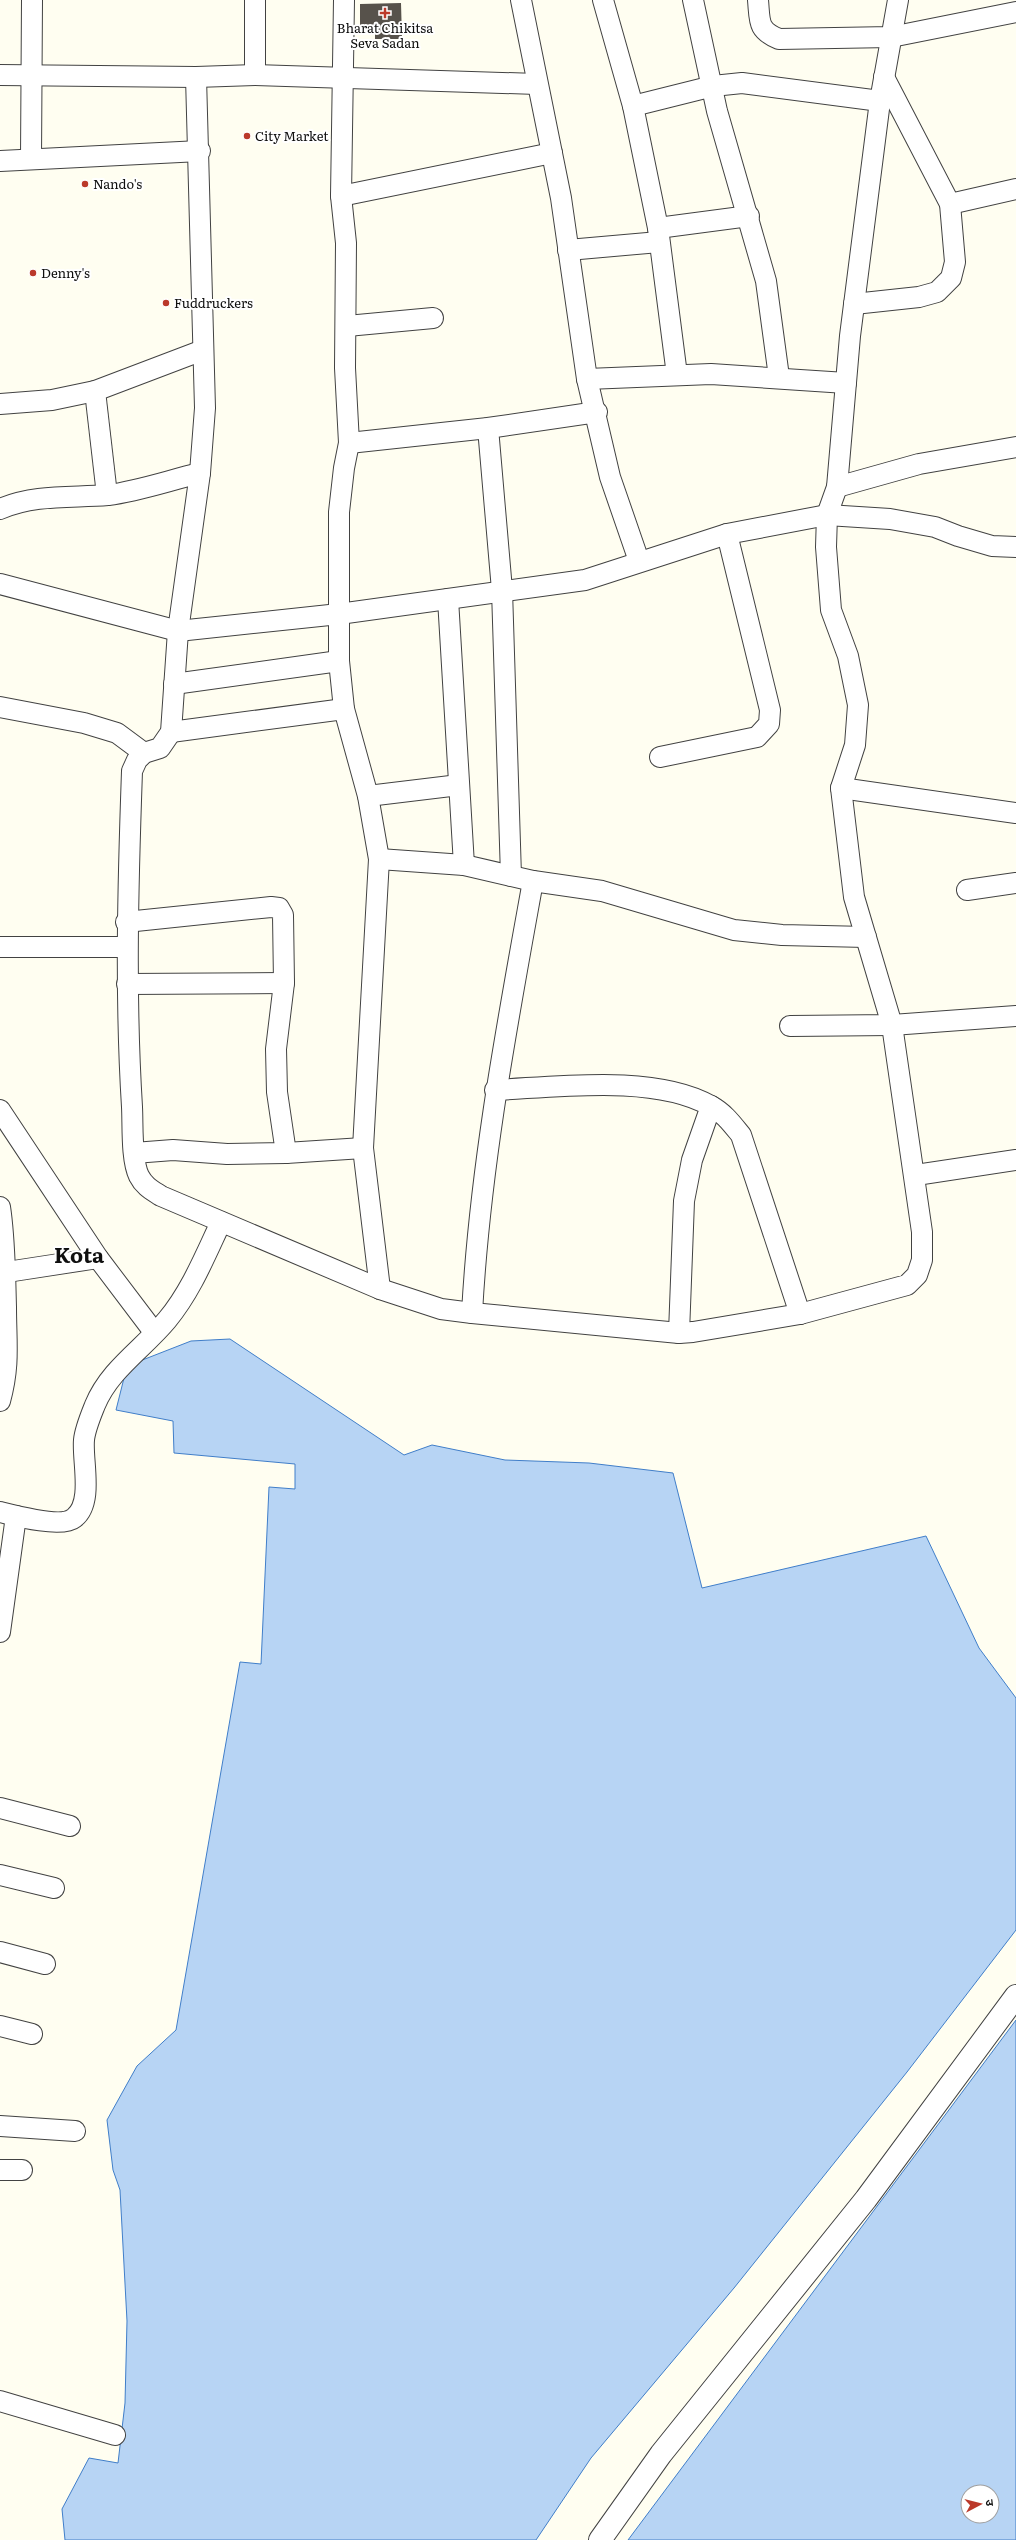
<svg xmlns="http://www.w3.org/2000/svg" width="1016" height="2540" viewBox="0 0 1016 2540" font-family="Literata,'Noto Sans Devanagari',serif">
<rect width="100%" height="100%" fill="#fffef1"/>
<g fill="#b7d4f4" stroke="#407ec9" fill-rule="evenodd">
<polygon points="230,1339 404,1455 432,1445 505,1460 589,1463 673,1473 702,1588 926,1536 979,1648 1016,1698 1016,1930 907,2072 734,2288 591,2458 536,2540 65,2540 62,2509 89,2458 118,2463 125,2403 127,2321 120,2190 113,2170 107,2120 137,2066 176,2030 240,1662 261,1664 269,1487 295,1489 295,1464 174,1453 173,1421 116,1410 127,1366 191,1341"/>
<path d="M1016 2020V2540H628ZM968 2492H992V2516H968Z"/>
</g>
<polygon fill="#57524b" points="401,3 402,39 375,39 375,28 360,28 360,4"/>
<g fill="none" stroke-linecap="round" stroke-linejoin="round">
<g stroke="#424242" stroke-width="22">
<g id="minor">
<polyline points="255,0 255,75"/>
<polyline points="344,0 341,196 346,243 345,368 349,443 344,468 339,512 339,661 344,709 368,796 379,859 363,1148 380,1289"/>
<polyline points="521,0 561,198 587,379 610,477 639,561"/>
<polyline points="603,0 633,106 658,228 677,375"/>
<polyline points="693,0 717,111 766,281 779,377"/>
<path d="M758 0C760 21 757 30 779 39L891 37 1016 12"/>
<polyline points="0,75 196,77 255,75 537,84"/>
<path d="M196 77 205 408 200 473 178 631 171 732 160 748 144 753 137 760 132 771C128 884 125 995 132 1107 133 1125 131 1160 139 1176 144 1186 152 1190 161 1196L380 1289 441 1309 472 1313 679 1333 693 1332 800 1314 907 1285 917 1275 922 1260V1232L892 1025 854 897 841 788 855 745 858 705 848 656 831 610 826 547 827 515 837 487 850 336 880 101 898 0"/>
<polyline points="633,106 713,86 742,83 880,101"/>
<polyline points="31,158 32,0"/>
<polyline points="0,161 200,151"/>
<polyline points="341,196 552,153"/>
<polyline points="950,204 1016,189"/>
<polyline points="658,228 749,216"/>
<polyline points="568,250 659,242"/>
<polyline points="854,304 919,297 937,292 951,278 955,262 950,204 884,77"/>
<polyline points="347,326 433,318"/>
<polyline points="587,379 711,374 846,383"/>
<polyline points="95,391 107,495"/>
<polyline points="0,404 52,400 95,391 203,350"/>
<polyline points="488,428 502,590 511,876"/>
<polyline points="349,443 488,428 597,412"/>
<polyline points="837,487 919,464 1016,447"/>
<path d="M0 509C35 494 71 498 108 495 139 491 170 480 200 473"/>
<polyline points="0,584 178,631 339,614 585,580 727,534 827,515 890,519 935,527 958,536 992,546 1016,547"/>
<polyline points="448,599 464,865"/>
<polyline points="174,684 339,661"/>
<polyline points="0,707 84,723 117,733 144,753"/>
<polyline points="171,732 344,709"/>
<polyline points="660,757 757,737 769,724 770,710 727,534"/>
<polyline points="841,788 1016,813"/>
<polyline points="368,796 459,785"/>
<polyline points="379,859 464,865 533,881 602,891 734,930 782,935 866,937"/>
<polyline points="967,890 1016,883"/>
<polyline points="126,922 271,907 279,908 283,915 284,983 276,1049 277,1092 286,1153"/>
<polyline points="0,947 126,947"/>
<polyline points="127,984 284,983"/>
<polyline points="790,1026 892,1025 1016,1016"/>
<path d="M495 1090C558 1087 655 1074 711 1106 724 1113 732 1124 741 1135L800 1314"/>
<polyline points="0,1110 98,1258 154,1332"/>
<polyline points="134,1153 173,1150 227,1154 286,1153 363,1148"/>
<polyline points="916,1175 1016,1160"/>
<path d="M0 1207C5 1240 5 1273 6 1307 6 1342 10 1365 0 1401"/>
<polyline points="7,1272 98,1258"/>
<path d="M472 1313C480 1167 507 1025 533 881"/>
<polyline points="679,1333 684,1201 692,1160 711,1106"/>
<path d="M0 1512C16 1516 62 1528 74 1518 94 1503 82 1461 84 1440 85 1429 91 1415 95 1405 110 1369 143 1349 167 1320 191 1291 205 1256 221 1222"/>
<polyline points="0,1632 16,1516"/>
<polyline points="0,1808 70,1826"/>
<polyline points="0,1875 54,1888"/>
<polyline points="0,1952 45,1964"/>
<polyline points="0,2026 32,2034"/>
<polyline points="0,2126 75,2131"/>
<polyline points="0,2170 22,2170"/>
<polyline points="0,2401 115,2435"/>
</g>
</g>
<g stroke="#424242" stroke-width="24">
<polyline id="tertiary" points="600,2540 661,2454 866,2199 1016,1996"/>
</g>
<use href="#minor" stroke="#fff" stroke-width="20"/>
<use href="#tertiary" stroke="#fff" stroke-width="22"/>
</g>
<g fill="#bb392a" stroke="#fff" stroke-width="1.5">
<path d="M383 7h4v4h4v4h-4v4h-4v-4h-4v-4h4z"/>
<circle cx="247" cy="136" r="4"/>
<circle cx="85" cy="184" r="4"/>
<circle cx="33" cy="273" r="4"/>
<circle cx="166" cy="303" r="4"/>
</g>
<g text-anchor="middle" stroke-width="4" stroke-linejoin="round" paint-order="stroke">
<g font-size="13" fill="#0f0f0f" stroke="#fff" text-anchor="start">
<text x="385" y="33" text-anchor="middle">Bharat Chikitsa<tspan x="385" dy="15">Seva Sadan</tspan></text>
<text x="255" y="141">City Market</text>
<text x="93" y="189">Nando's</text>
<text x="41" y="278">Denny's</text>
<text x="174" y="308">Fuddruckers</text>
</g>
<g font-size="21" font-weight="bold" fill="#0f0f0f" stroke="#fff">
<text x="79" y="1263">Kota</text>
</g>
</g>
<g transform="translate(980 2504) rotate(83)"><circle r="19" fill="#ffffff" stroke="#9f9f9f"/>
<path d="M0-3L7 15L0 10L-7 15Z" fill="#bb392a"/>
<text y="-6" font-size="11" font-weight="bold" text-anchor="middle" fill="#0f0f0f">उ</text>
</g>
</svg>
